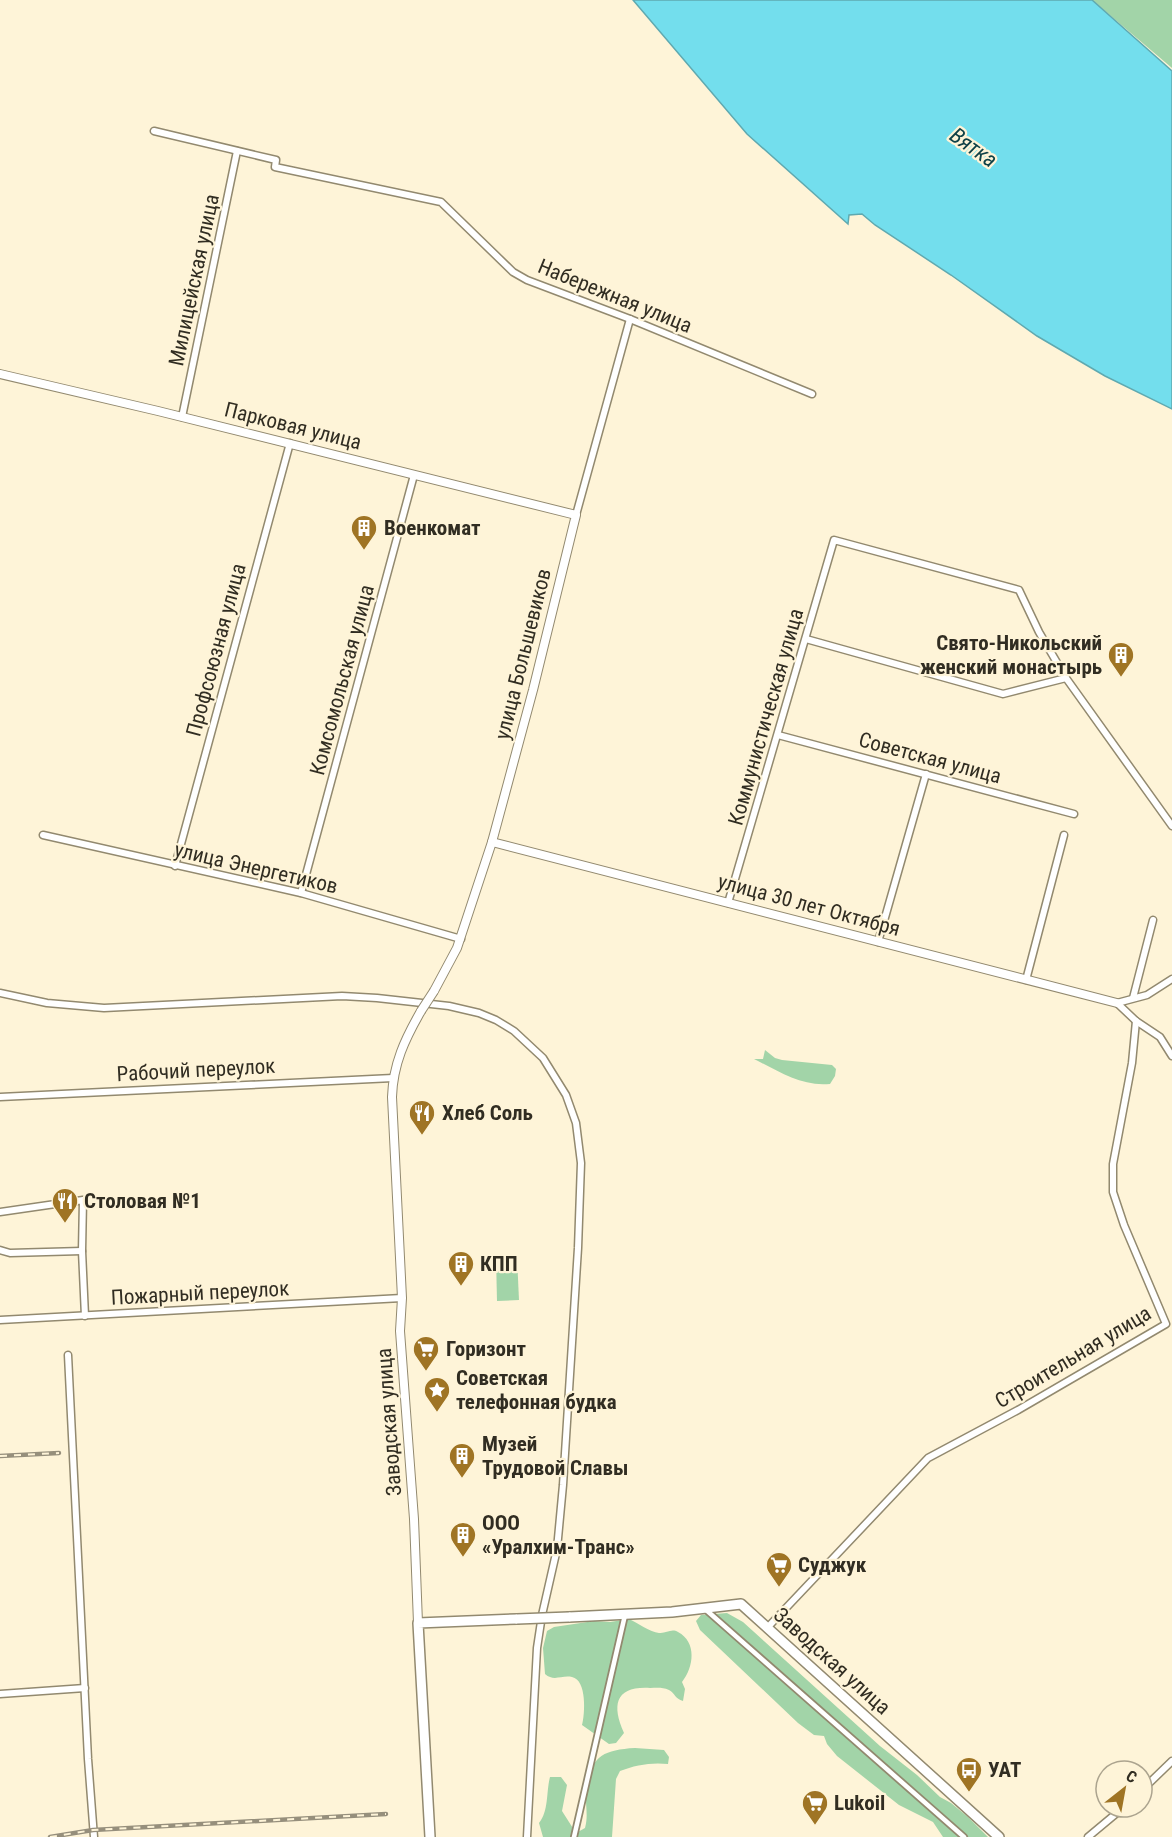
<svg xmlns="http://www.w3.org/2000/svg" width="1172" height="1837" viewBox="0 0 1172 1837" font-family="'Roboto Condensed',sans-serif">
<rect width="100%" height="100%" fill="#fef4d8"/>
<g fill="#a2d4a8">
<polygon points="1092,0 1172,0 1172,68"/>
<path d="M765 1050 775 1058 782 1060 832 1065 836 1069 835 1076 830 1084C802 1087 778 1071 754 1059H763Z"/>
<polygon points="496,1257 517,1257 519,1300 497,1301"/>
<polygon points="727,1613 743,1622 880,1746 917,1775 940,1797 951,1803 968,1817 988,1837 943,1837 933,1822 899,1805 837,1756 827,1744 824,1736 814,1735 798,1723 700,1630 696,1621 701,1615"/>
<path d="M629 1619C638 1623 650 1632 659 1633 666 1634 671 1628 678 1632 697 1642 694 1667 682 1682L685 1689 683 1701C675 1699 675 1693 669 1690 662 1687 657 1688 650 1688 616 1686 611 1704 624 1733L616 1743 609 1744 582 1725C585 1714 587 1680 572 1677 561 1675 554 1682 545 1674L543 1648 547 1631 554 1627 594 1621 610 1622Z"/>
<path d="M635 1748 664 1750 669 1757 668 1764C652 1762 635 1765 620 1771L616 1779 612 1837H543L539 1823C549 1811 546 1792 550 1777H561L567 1785 562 1811 576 1833 585 1828C588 1817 586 1809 586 1799 589 1760 597 1750 635 1748Z"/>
</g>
<polygon fill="#73deed" stroke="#5fa9b0" stroke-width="1.5" points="633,0 1092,0 1172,71 1172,409 1105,376 1037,336 951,275 875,225 862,214 849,215 848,224 747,134"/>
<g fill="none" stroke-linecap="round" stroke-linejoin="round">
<g stroke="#92896f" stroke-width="8">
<g id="pedestrian">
<polyline points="705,1609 964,1837"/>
<polyline points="574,1837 625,1615"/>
</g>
</g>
<g stroke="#92896f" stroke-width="9">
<g id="minor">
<polyline points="154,131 276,160 275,167 441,202 513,272 527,280 630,319 812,394"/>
<polyline points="182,417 237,151"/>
<polyline points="576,515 630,319"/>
<polyline points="806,639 1003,694 1066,678"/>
<polyline points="778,735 1074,814"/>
<polyline points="43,835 301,893 461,939"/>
<polyline points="175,866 290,443"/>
<polyline points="301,893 414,475"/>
<polyline points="728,903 834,540 1019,590 1039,632 1066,678 1172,826"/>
<polyline points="878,942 926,774"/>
<polyline points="1172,979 1147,995 1117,1003 1136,1021 1160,1037 1172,1056"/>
<polyline points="1026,980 1064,835"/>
<polyline points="0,993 47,1003 104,1008 342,996 377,998 449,1006 479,1013 496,1020 514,1031 543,1058 566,1095 576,1123 581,1163 578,1248 563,1485 557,1549 542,1615 537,1648 527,1837"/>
<polyline points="1133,998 1153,920"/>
<polyline points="0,1097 393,1078"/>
<polyline points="0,1212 83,1200 82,1251 85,1316"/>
<polyline points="0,1250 10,1253 82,1251"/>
<polyline points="0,1320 402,1298"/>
<polyline points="68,1355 88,1759 94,1837"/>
<polyline points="768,1627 928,1458 1018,1410 1166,1324 1124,1225 1113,1192 1113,1164 1132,1063 1136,1021"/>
<polyline points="0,1694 85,1688"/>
<polyline points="1142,1790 1172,1761"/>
<polyline points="1088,1837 1124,1807"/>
</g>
</g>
<g stroke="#92896f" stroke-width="10">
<g id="tertiary">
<polyline points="0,374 158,411 576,515 533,690 492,842 457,948 434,991"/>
<polyline points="492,842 1117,1003"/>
<path d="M418 1623 414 1519 400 1331 402 1298 392 1097C393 1064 405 1039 421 1011"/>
</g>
</g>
<g stroke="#92896f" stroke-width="12">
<g id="secondary">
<polyline points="569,1617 672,1612 741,1604 999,1837"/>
<polyline points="430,1837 418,1623 517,1619"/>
</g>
</g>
<use href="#pedestrian" stroke="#fff" stroke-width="4.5"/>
<use href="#minor" stroke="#fff" stroke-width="6"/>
<use href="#tertiary" stroke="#fff" stroke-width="8"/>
<use href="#secondary" stroke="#fff" stroke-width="9"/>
<g stroke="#968f7c" stroke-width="4.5">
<g id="rail">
<polyline points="0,1456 59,1453"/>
<polyline points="50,1837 93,1830 386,1814"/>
</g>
</g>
<use href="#rail" stroke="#fef4d8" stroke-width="2" stroke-dasharray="7" stroke-linecap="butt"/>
<g stroke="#92896f" stroke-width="10" stroke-linecap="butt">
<polyline id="tertiary-bridge" points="421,1011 434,991"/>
</g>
<g stroke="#92896f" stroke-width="12" stroke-linecap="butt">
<polyline id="secondary-bridge" points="517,1619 569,1617"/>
</g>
<use href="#tertiary-bridge" stroke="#fff" stroke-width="8"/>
<use href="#secondary-bridge" stroke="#fff" stroke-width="9"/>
</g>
<defs>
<g id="building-pin" transform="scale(1.35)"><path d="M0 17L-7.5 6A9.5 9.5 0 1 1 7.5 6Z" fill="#9f7424" stroke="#fef4d8"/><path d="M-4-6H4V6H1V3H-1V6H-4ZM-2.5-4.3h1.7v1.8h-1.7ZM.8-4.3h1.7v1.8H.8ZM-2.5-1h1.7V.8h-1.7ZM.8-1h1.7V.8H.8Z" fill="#fff"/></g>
<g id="restaurant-pin" transform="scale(1.35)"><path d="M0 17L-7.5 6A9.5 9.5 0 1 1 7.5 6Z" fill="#9f7424" stroke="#fef4d8"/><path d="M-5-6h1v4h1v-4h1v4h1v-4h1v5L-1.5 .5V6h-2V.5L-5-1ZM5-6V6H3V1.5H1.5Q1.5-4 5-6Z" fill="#fff"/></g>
<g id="supermarket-pin" transform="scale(1.35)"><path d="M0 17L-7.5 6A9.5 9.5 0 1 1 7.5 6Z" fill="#9f7424" stroke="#fef4d8"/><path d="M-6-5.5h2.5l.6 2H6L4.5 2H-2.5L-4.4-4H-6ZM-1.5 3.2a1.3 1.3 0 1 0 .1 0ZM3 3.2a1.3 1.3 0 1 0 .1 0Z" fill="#fff"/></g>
<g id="sight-pin" transform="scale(1.35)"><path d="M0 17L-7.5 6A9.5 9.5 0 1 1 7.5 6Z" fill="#9f7424" stroke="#fef4d8"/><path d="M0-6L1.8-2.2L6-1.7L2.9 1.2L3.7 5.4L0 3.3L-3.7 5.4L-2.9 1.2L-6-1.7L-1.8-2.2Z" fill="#fff"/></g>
<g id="bus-pin" transform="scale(1.35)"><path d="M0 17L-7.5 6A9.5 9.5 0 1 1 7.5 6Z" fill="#9f7424" stroke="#fef4d8"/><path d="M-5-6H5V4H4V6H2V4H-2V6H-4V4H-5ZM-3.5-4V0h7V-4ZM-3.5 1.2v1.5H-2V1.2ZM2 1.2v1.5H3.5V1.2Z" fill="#fff"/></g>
</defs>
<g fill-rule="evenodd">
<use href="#building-pin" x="364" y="528"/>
<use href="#building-pin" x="1121" y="655"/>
<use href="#restaurant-pin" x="422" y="1113"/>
<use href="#restaurant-pin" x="65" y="1201"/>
<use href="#building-pin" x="461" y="1264"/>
<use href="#supermarket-pin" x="426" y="1349"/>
<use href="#sight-pin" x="437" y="1390"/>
<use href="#building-pin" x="462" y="1456"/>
<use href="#building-pin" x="463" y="1535"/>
<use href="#supermarket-pin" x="779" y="1565"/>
<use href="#bus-pin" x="969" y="1770"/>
<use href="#supermarket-pin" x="815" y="1803"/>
</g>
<g text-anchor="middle" stroke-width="4.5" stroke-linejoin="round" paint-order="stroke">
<g font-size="21" fill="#312d22" stroke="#fef4d8">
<text transform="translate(194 280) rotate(-78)" y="7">Милицейская улица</text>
<text transform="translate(615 296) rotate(22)" y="7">Набережная улица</text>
<text transform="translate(293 426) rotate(14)" y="7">Парковая улица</text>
<text transform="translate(216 650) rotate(-75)" y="7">Профсоюзная улица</text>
<text transform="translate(523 654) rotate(-76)" y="7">улица Большевиков</text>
<text transform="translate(342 680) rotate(-75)" y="7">Комсомольская улица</text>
<text transform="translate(766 717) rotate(-74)" y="7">Коммунистическая улица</text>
<text transform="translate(930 758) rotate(15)" y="7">Советская улица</text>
<text transform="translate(256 868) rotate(13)" y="7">улица Энергетиков</text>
<text transform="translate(809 905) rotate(15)" y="7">улица 30 лет Октября</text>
<text transform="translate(196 1070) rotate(-3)" y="7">Рабочий переулок</text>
<text transform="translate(200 1293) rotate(-3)" y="7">Пожарный переулок</text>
<text transform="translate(1073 1357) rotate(-31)" y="7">Строительная улица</text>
<text transform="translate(389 1422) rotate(-94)" y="7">Заводская улица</text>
<text transform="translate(832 1661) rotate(42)" y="7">Заводская улица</text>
</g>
<g font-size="21" font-weight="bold" fill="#312d22" stroke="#fef4d8" text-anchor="start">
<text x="384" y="535">Военкомат</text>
<text x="1102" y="650" text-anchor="end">Свято-Никольский<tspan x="1102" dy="24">женский монастырь</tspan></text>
<text x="442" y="1120">Хлеб Соль</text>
<text x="84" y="1208">Столовая №1</text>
<text x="480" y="1271">КПП</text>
<text x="446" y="1356">Горизонт</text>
<text x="456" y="1385">Советская<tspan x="456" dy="24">телефонная будка</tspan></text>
<text x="482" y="1451">Музей<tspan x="482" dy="24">Трудовой Славы</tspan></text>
<text x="482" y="1530">ООО<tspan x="482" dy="24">«Уралхим-Транс»</tspan></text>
<text x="798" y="1572">Суджук</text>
<text x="988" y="1777">УАТ</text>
<text x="834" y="1810">Lukoil</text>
</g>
<g font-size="22" font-style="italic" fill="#0e4147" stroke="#fef4d8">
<text transform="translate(974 147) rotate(35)" y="8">Вятка</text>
</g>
</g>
<g transform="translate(1124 1789) rotate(31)"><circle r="28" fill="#fef4d8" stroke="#aca48f" stroke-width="1.5"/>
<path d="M0-4.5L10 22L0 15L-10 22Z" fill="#9f7424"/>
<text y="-9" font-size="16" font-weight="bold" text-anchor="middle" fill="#312d22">С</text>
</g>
</svg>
